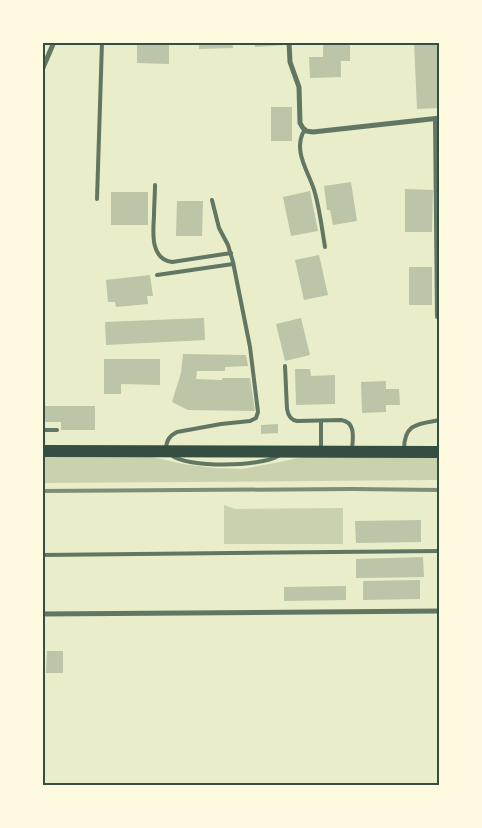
<svg xmlns="http://www.w3.org/2000/svg" width="482" height="828" viewBox="0 0 482 828" font-family="Quicksand,sans-serif">
<rect width="100%" height="100%" fill="#e9edc9"/>
<g fill="#cad2ad">
<polygon points="43,454 148,456 183,464 214,468 242,469 285,461 306,456 439,457 439,480 43,483"/>
<polygon points="224,505 235,509 343,508 343,544 224,544"/>
</g>
<g fill="#bcc5a7">
<polygon points="137,42 169,42 169,64 137,63"/>
<polygon points="199,42 232,42 233,48 199,49"/>
<polygon points="255,42 284,42 285,45 255,47"/>
<polygon points="350,42 350,61 341,61 341,77 310,78 309,57 323,57 323,43"/>
<polygon points="414,42 438,42 440,108 417,109"/>
<rect x="271" y="107" width="21" height="34"/>
<polygon points="351,182 357,221 333,225 330,210 327,210 324,186"/>
<polygon points="405,189 433,190 432,232 405,232"/>
<polygon points="310,191 318,231 291,236 283,197"/>
<rect x="111" y="192" width="37" height="33"/>
<polygon points="177,201 203,201 202,236 176,236"/>
<polygon points="319,255 328,295 304,300 295,260"/>
<rect x="409" y="267" width="23" height="38"/>
<polygon points="150,275 153,296 147,296 148,304 116,307 115,302 108,302 106,280"/>
<polygon points="204,318 205,340 106,345 105,322"/>
<polygon points="301,318 310,355 285,361 276,324"/>
<polygon points="183,354 246,355 248,366 225,367 225,371 197,371 196,379 222,380 222,378 250,378 255,411 188,410 172,402 181,373"/>
<polygon points="104,359 160,359 160,385 121,384 121,394 104,394"/>
<polygon points="295,369 310,369 311,376 335,375 335,404 296,405"/>
<polygon points="386,381 386,389 399,389 400,405 386,405 386,412 362,413 361,382"/>
<polygon points="42,406 95,406 95,430 61,430 61,422 42,422"/>
<polygon points="278,424 278,433 261,434 261,425"/>
<polygon points="421,520 421,542 356,543 355,521"/>
<polygon points="423,557 424,577 356,578 356,559"/>
<polygon points="420,580 420,599 363,600 363,581"/>
<polygon points="346,586 346,600 284,601 284,587"/>
<polygon points="47,651 63,651 63,673 46,673"/>
</g>
<g fill="none" stroke-linecap="round" stroke-linejoin="round">
<g stroke="#617663" stroke-width="4">
<polyline points="435,119 437,317"/>
<path d="M305 129C291 151 310 173 315 193 320 211 322 229 325 247"/>
<path d="M155 185C155 195 154 206 154 216 153 232 150 259 172 262L231 253"/>
<polyline points="97,199 102,42"/>
<polyline points="157,275 233,264"/>
<path d="M285 366 287 409C288 415 290 420 297 421L341 420C356 422 353 438 352 449"/>
<polyline points="321,421 321,449"/>
<polyline points="42,430 57,430"/>
<path d="M166 450C166 441 169 436 177 432L221 424 250 421 256 418 258 412 250 347 233 262 228 245 219 228 212 200"/>
<path d="M404 450C404 423 418 424 440 420"/>
<path d="M171 455C187 468 260 467 278 456"/>
<polyline points="42,555 440,551"/>
</g>
<g stroke="#617663" stroke-width="5">
<polyline points="289,42 290,62 299,87 300,123 303,128 306,131 313,132 440,118"/>
<polyline points="42,70 54,42"/>
<polyline points="42,614 440,611"/>
</g>
<polyline stroke="#344e41" stroke-width="12" points="42,451 440,452"/>
<polyline stroke="#7c8e77" stroke-width="4" points="42,491 353,489 440,490"/>
</g>
<rect width="482" height="828" fill="none" stroke="#fefae0" stroke-width="88"/>
<rect x="44" y="44" width="394" height="740" fill="none" stroke="#344e41" stroke-width="2"/>
</svg>
